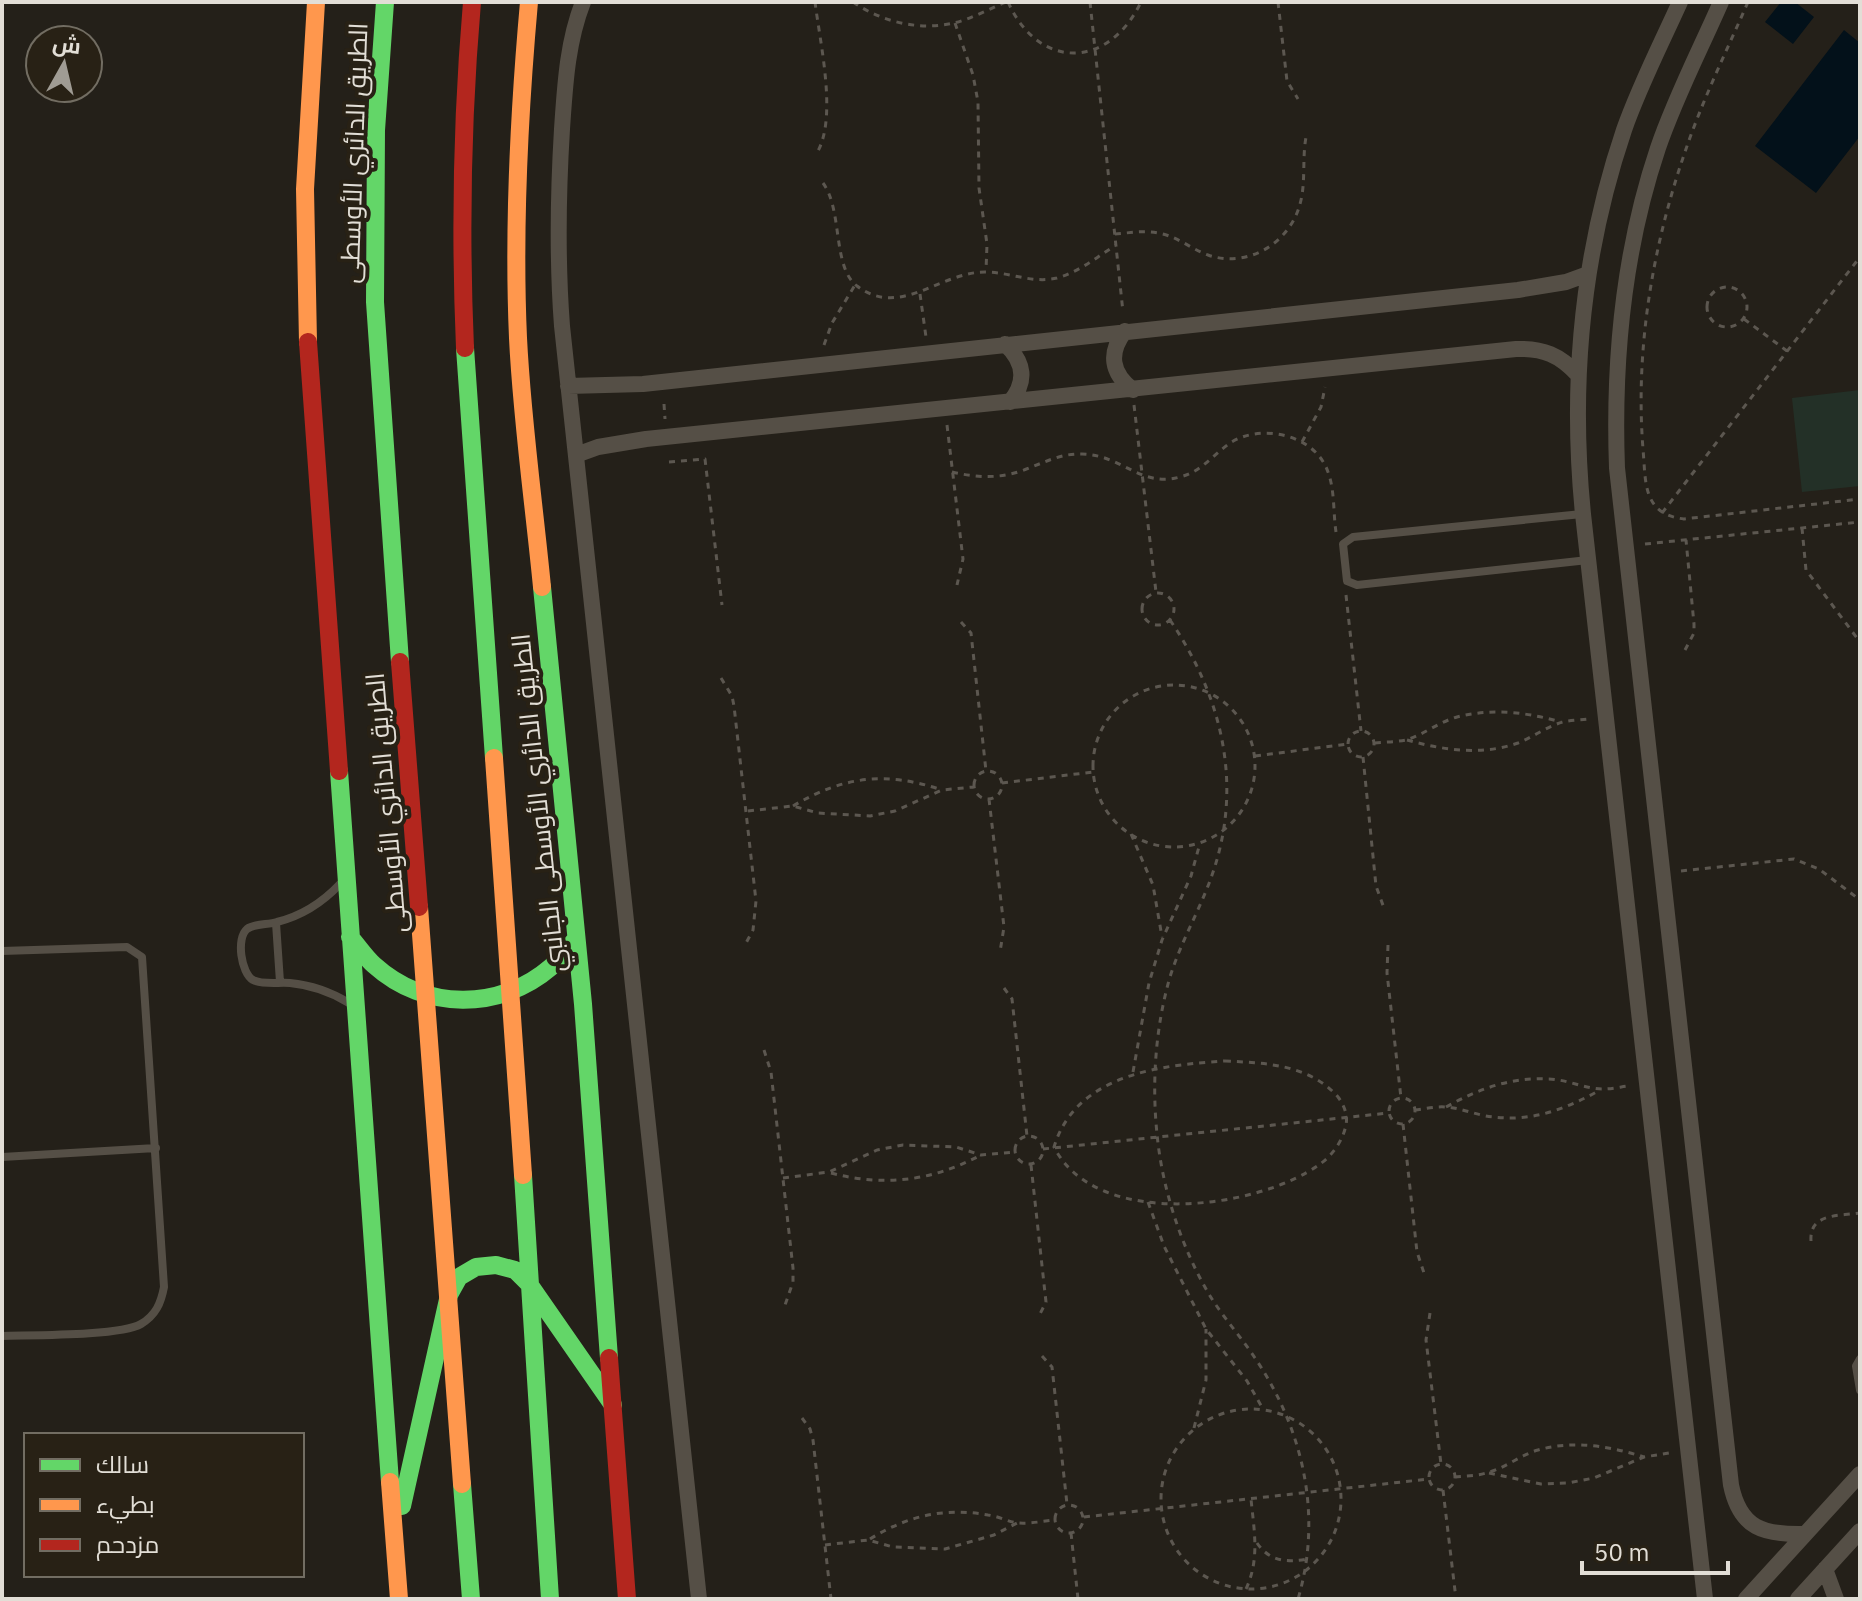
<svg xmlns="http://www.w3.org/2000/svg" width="1862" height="1601" font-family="'IBM Plex Sans',Cairo,sans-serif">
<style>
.green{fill:#233027}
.water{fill:#03111a}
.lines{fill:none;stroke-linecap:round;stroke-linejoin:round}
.path{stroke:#5c5750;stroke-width:3;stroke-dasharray:6 6;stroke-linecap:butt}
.lane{stroke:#554f46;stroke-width:8}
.street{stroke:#554f46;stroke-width:16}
.fast{stroke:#63d668;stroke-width:18}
.slow{stroke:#ff974d;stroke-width:18}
.jam{stroke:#b3261e;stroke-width:18}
.labels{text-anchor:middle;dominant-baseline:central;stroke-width:8;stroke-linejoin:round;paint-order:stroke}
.street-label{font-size:26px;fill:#e2ded6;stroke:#282115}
</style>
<rect width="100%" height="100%" fill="#242019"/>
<path class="green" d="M1860 390V486L1802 492 1792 398Z"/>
<path class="water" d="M1781 2H1795L1814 17 1793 44 1765 22Z
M1844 30 1860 43V136L1816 193 1755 146Z"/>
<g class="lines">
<path class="path" d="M815 2C820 43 837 115 818 151
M853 2C882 22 919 31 954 23 971 19 989 9 1006 2
M1008 2C1039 71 1109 69 1141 2
M1090 2 1123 312
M1278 2 1287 81 1298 99
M1748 2C1727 50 1703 99 1686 149 1653 244 1635 348 1643 449 1646 482 1642 514 1684 519L1860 499
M955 23 973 75 978 102 979 188 987 244 986 271
M823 183C843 210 832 267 857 286 900 319 940 272 985 272 1010 272 1032 284 1057 278 1079 272 1097 257 1116 245
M1115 234C1129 233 1144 230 1158 233 1177 236 1191 249 1208 255 1247 269 1290 243 1300 204 1306 183 1302 159 1306 137
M1707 307a20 20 0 1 1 40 0a20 20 0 1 1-40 0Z
M920 294 926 337
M1744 319 1787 351
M824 345 832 323 855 285
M664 404 665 419
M1134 405 1156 592
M947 425 963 559 957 585
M1302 442 1321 407 1325 387
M669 462 705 459 722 605
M952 472C974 477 996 479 1018 472 1040 465 1059 453 1082 454 1123 455 1140 488 1180 477 1201 472 1213 455 1230 443 1261 423 1315 434 1328 472 1335 491 1333 512 1336 532
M1662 513 1860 257
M1802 528 1806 570 1860 642
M1645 544 1860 522
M1142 609a16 16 0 1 1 32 0a16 16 0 1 1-32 0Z
M1346 595 1361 731
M1170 620C1223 698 1244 787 1211 878 1198 914 1178 947 1168 984 1155 1033 1152 1085 1157 1134 1162 1187 1180 1243 1206 1289 1220 1314 1239 1334 1255 1358 1303 1429 1323 1515 1298 1599
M961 622 971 633 986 771
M1685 650 1694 633V624L1686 540
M721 678 732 696 734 706 756 901 753 930 746 943
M1093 766a81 81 0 1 1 162 0a81 81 0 1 1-162 0Z
M1348 744a13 13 0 1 1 26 0a13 13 0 1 1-26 0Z
M1407 740C1443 750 1481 756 1518 743 1533 737 1548 726 1563 722 1571 720 1580 720 1588 719
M1375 743C1385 742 1396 742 1406 740 1423 735 1439 722 1457 717 1492 708 1526 712 1561 722
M1255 756 1348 744
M1363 757 1376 886 1384 908
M974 785a14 14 0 1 1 28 0a14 14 0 1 1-28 0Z
M1002 783 1093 772
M989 799 1004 927 1000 952
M793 806C844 776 886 771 942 790
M748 811 793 806 818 813 870 816 895 811 942 790 973 787
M1131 834 1153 885 1162 937
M1681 871 1794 859 1819 869 1860 900
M1388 945 1387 973 1401 1098
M1004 988 1012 999 1027 1136
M764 1050 771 1072 793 1268V1282L784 1308
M1225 1061C1265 1063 1309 1064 1338 1097 1344 1105 1348 1115 1346 1125 1343 1140 1333 1155 1320 1164 1257 1210 1096 1230 1054 1147 1076 1074 1161 1065 1225 1061Z
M1133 1072 1149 983 1162 940 1191 876 1200 843
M1389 1111a13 13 0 1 1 26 0a13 13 0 1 1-26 0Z
M1446 1107C1478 1089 1511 1077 1548 1079 1566 1079 1585 1089 1603 1089 1611 1089 1620 1087 1628 1086
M1415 1110C1425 1109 1436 1106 1446 1107 1462 1108 1478 1116 1494 1117 1533 1122 1568 1108 1600 1090
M1403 1124 1417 1252 1425 1276
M1015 1150a14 14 0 1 1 28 0a14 14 0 1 1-28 0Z
M1043 1149 1389 1113
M1031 1165 1045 1293 1046 1302 1038 1318
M831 1173C885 1187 932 1181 981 1155
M783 1178 829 1172 877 1150 903 1145 956 1147 981 1155 1015 1152
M1148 1202 1164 1246 1206 1329 1247 1381 1263 1409
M1811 1241C1809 1213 1839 1216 1860 1213
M1430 1313 1426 1340 1441 1464
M1042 1356 1052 1367 1067 1504
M1161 1499a90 90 0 1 1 180 0a90 90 0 1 1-180 0Z
M802 1418 810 1429 813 1440 831 1599
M1194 1428 1206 1380V1329
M1429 1477a13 13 0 1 1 26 0a13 13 0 1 1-26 0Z
M1489 1473 1541 1484 1568 1483 1594 1478 1644 1457 1669 1453
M1455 1477C1465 1476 1476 1476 1486 1473 1504 1469 1520 1455 1538 1450 1574 1440 1609 1446 1644 1457
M1443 1490 1456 1599
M1055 1519a14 14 0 1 1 28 0a14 14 0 1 1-28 0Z
M1084 1517 1429 1479
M1071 1533 1078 1599
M870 1539C907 1516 945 1507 988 1515 998 1516 1008 1522 1018 1523 1030 1524 1043 1521 1055 1520
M1257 1543C1269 1561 1287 1563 1307 1559
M825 1545 868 1540 893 1547 945 1549 994 1535 1017 1523
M1246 1589C1260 1559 1254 1530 1251 1499"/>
<path class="lane" d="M1582 514 1353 537 1343 544 1347 581 1357 585 1588 560
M340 884C323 902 301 916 277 922 268 925 255 923 247 929 236 938 241 973 253 980 263 985 279 982 290 983 311 985 331 992 349 1003
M276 923 280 982
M2 951 127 947 142 957 164 1287C161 1303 156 1315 141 1324 120 1336 31 1335 2 1336
M2 1157 156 1148
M1860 1359 1856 1366 1860 1390"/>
<path class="street" d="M583 2C567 43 565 86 562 129 558 195 557 260 562 326L699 1599
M1680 2C1661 44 1639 87 1624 130 1582 254 1570 384 1583 514L1705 1599
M1721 2C1700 50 1675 98 1658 148 1623 252 1613 359 1617 468L1731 1485C1740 1529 1764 1535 1805 1534
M1125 331C1108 353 1111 373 1133 390
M1005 344C1025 362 1027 382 1010 402
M568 386 643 384 1518 290 1566 282 1588 274
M576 455 598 447 646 439 1516 349C1543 348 1560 355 1578 375
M1825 1569 1836 1599
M1746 1599 1860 1474
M1798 1599 1860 1531"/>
<path class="fast" d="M385 2 376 130 375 302 400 662
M465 348 494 758
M542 587 583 1004 609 1358
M339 771 390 1482
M350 937C358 946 365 957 374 965 425 1011 500 1011 551 967 560 959 568 948 576 939
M523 1175 550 1599
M462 1484 471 1599
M402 1506 449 1295 459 1277 476 1267 496 1265 515 1270 529 1284 613 1405"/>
<path class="slow" d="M529 2C519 114 513 225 518 338 522 421 534 504 542 587
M308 342 305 189 316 2
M494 758 523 1175
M419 907 462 1484
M390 1482 399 1599"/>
<path class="jam" d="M308 342 339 771
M465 348C460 232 462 118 472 2
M400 662 419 907
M609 1358 627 1599"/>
</g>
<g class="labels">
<g class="street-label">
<text transform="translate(353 153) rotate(-88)">الطريق الدائري الأوسطى</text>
<text transform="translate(385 803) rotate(-95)">الطريق الدائري الأوسطى</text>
<text transform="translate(537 803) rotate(-96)">الطريق الدائري الأوسطى الجانبي</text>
</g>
</g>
<rect width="1862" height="1601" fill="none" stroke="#e2ded6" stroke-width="8"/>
<rect x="24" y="1433" width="280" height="144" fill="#282115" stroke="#726d62" stroke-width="2"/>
<rect x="40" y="1459" width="40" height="12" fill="#63d668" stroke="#726d62" stroke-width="2"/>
<text x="96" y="1473" font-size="24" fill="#e2ded6">سالك</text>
<rect x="40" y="1499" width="40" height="12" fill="#ff974d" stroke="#726d62" stroke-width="2"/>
<text x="96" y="1513" font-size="24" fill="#e2ded6">بطيء</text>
<rect x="40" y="1539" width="40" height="12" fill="#b3261e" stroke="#726d62" stroke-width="2"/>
<text x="96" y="1553" font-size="24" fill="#e2ded6">مزدحم</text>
<g transform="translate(64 64) rotate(8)"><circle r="38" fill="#282115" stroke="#726d62" stroke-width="2"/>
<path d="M0-6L14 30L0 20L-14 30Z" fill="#a09c94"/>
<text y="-12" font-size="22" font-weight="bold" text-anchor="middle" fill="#e2ded6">ش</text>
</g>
<path d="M1582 1561v12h146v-12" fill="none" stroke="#e2ded6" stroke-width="4"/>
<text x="1594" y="1561" font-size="24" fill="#e2ded6" stroke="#282115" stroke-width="6" paint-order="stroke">50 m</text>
</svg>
